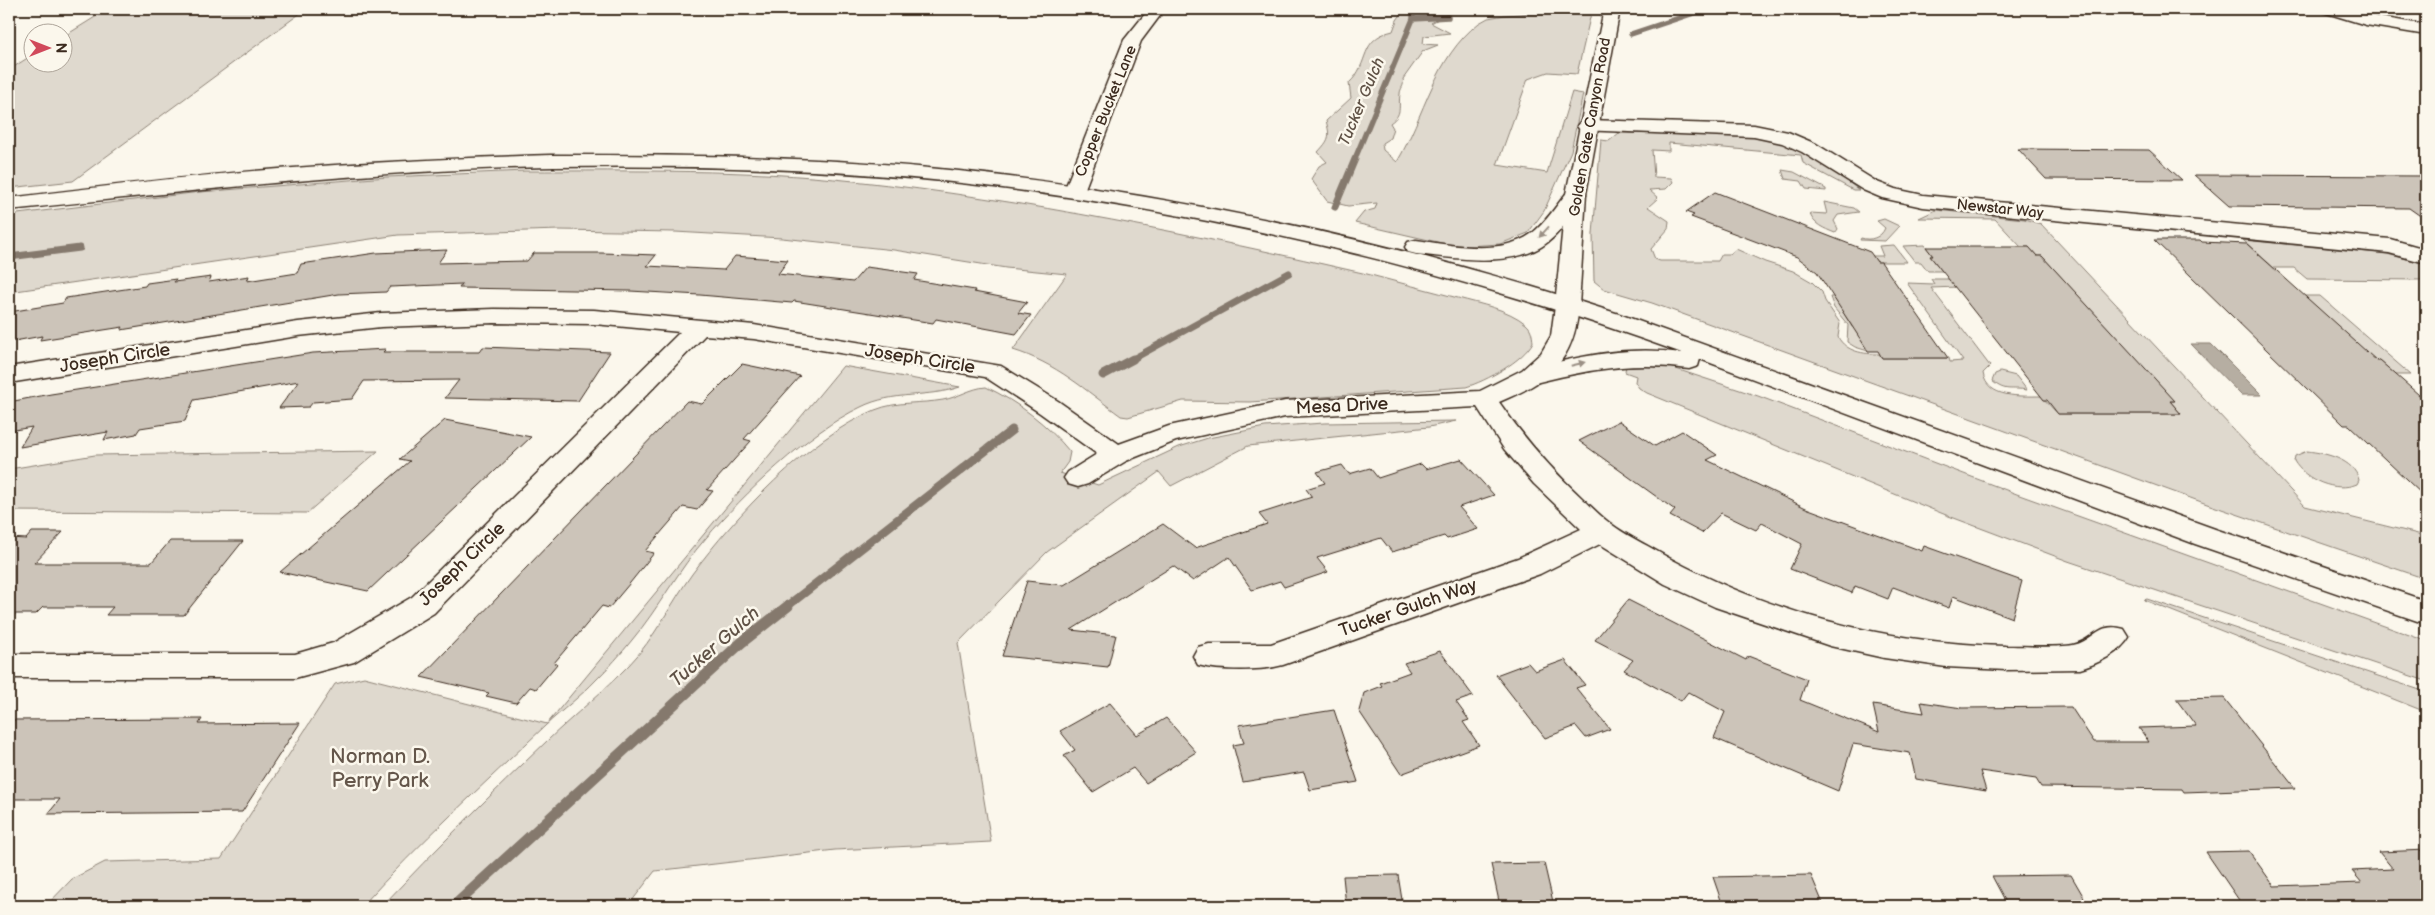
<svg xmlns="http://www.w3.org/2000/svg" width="2435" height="915" font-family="'Balsamiq Sans',sans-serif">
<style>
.green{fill:#dfd9ce;stroke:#8d8276}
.water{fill:#b6aea2;stroke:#85796d}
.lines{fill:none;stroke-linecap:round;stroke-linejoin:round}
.stream-far3{stroke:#85796d;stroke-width:5.5}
.stream-far2{stroke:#85796d;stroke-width:7}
.stream-far1{stroke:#85796d;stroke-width:9}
.stream{stroke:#85796d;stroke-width:11}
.building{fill:#ccc4b9;stroke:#3b2a1e}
.street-casing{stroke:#3b2a1e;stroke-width:3}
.primary-casing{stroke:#3b2a1e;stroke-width:3}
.highway-casing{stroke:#3b2a1e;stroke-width:3}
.street{fill:#fbf7ec;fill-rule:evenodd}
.primary{fill:#fbf7ec;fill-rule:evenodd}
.highway{fill:#fbf7ec;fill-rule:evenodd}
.oneway{fill:#9b9085}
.labels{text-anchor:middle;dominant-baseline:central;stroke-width:5;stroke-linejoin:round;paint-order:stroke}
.far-street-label{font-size:15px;fill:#3b2a1e;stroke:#fbf7ec}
.far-water-label{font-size:16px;font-style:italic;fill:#605246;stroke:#fbf7ec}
.street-label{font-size:18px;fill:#3b2a1e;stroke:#fbf7ec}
.water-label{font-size:19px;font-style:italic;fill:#605246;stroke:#fbf7ec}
.near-park-label{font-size:21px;fill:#64564a;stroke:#fbf7ec}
</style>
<rect width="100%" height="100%" fill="#fbf7ec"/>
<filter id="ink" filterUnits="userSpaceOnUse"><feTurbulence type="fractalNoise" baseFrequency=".02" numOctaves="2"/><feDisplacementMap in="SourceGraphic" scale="10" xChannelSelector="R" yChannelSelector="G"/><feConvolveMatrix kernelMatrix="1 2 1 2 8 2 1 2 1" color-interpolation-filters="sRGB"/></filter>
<g filter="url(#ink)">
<path class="green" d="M108 9H306L73 181 9 188V70L32 55V62H62L63 37Z
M1405 9H1421L1422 12 1448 14 1431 23 1450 33 1424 36 1423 44 1438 45 1423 51 1403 79C1405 86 1400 88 1400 94 1398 108 1403 114 1390 123L1393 128 1390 138 1382 143 1383 150 1397 162C1425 115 1434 58 1479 23L1488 18 1505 15 1592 9 1577 74 1548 72 1528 79 1497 165 1547 173 1572 92 1583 94 1571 151 1544 211 1528 233 1500 244 1467 246 1446 244 1355 223 1364 212 1375 209 1377 203 1348 206 1327 201 1311 179 1319 166 1327 162 1318 152C1329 140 1331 137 1326 121L1351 98 1349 83C1371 63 1358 39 1393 31L1397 20Z
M1619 133 1754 135 1804 149 1859 190H1853L1803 163 1801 155 1669 143V151L1652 150 1654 177 1671 178 1673 182 1666 189 1649 190 1658 198 1648 207 1669 221 1668 229 1651 249 1655 259 1660 261H1718L1722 254H1730L1736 249 1765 262 1793 271 1812 282 1822 292 1825 301 1840 323 1838 337C1846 352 1864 354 1879 354L1882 358H1949L1950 362 1963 361 1907 283 1934 284 1931 279H1948L1958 287 1931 288 1990 366 1983 373C1987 399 2021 396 2041 396L2058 414H2181L2170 401H2174L2042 256H2037L2029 247H2021L1995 219 1919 218 1936 210 2024 219 2041 224 2305 506 2426 536V579L2207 504 1652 303 1604 289 1594 281 1593 234 1601 140 1609 141Z
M1782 170 1794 172 1826 189V191L1806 189 1801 181 1785 179Z
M525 171C635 171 745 169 854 181 1027 200 1197 235 1367 274 1397 282 1428 290 1458 298 1480 304 1508 309 1526 324 1532 329 1532 335 1533 342 1523 361 1486 381 1466 387L1250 402 1183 401 1128 417 1121 416C1085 390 1056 363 1013 350L1067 274 1006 268 894 250 782 238 675 232 560 230 398 235 9 292V215L200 192 387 177Z
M1824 202 1854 208 1859 212 1838 215 1834 221 1838 229 1835 233C1825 229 1812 224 1810 213L1827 214Z
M1884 219 1899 226 1885 241 1860 240 1861 238C1870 241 1881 238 1885 228L1877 221Z
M2243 240 2387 254 2426 264V280L2307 279 2294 268H2274Z
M1894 245 1907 262H1877L1872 256H1883L1879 246Z
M1925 245 1933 256H1930L1942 271H1928L1921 262H1915L1903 246Z
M2304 296H2320L2411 375H2396L2380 361 2374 360Z
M1830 297H1834L1852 327H1856L1868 351 1855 347 1847 342 1848 325 1834 308Z
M1644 362 1670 367 1758 396 2022 496 2426 641V681L2068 561 1946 515 1647 393 1639 388 1635 382 1636 376 1625 372 1626 363Z
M843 366 960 387C928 398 893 391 861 407 808 432 744 494 706 538 678 570 659 608 632 640 621 654 609 667 596 680 581 696 562 710 545 726 483 785 419 843 362 906H46L72 879 105 862 221 859 335 684 364 677 547 724Z
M2000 372 2016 376 2027 390C2011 387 2006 393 1992 381L1995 374Z
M986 387C1018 402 1048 425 1070 452L1068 462 1060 473 1098 485 1179 447 1208 438 1265 427 1324 423 1456 421 1429 427 1248 446 1171 486 1159 472 1047 552 958 643 991 842 835 850 655 871 628 906H382C436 849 491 794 548 740 574 715 604 691 629 665 655 638 671 603 692 574 735 516 808 438 875 410 897 401 920 404 943 400 959 397 971 388 986 387Z
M378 451 307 513 9 511V469L95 455Z
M2307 451C2325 453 2354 459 2359 480L2357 484C2336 493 2305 480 2294 461L2295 456Z
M2147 599 2426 692V712L2144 600Z"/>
<path class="water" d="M2191 344H2211L2262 395H2241Z"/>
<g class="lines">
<path class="stream-far3" d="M1413 19 1448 17
M1631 34 1706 9
M1354 161 1413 19V9"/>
<path class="stream-far2" d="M1335 207 1355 159
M9 257 80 248
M1131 360 1289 273"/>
<path class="stream-far1" d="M1103 375 1133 359
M786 607 1012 430"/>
<path class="stream" d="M454 906 741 643 788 606"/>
</g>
<path class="building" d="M2018 149 2149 150 2182 180 2046 179Z
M2194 175 2426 176V220L2409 208 2229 206Z
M1715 192 1870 252 1877 262H1881L1948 358H1882L1878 351H1868L1817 272 1797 257 1691 217 1694 215 1686 212Z
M2154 240H2200L2202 242 2247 244 2377 361H2380L2426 401V498L2349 425H2344Z
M1926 247H2029L2037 256H2042L2145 368 2175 401H2170L2181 414H2058L2047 400H2044L1950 281 1930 256H1933Z
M447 250 438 263 527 261 534 253H602L656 255 647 266 724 270 735 256 788 260 778 274 853 282 866 267 918 274 914 280 975 290 974 292 1027 302 1018 313 1031 315 1016 334 936 319 933 323 794 301 792 303 700 295 630 291 459 288 462 284 390 287 386 292 339 294 121 330 123 327 40 340 42 336 9 342V312L63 303 66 298 145 286 147 283 176 279 174 282 211 277 209 282 249 276 247 281 297 273 301 264 376 253Z
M483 347 610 352 578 401 445 398 459 380 364 381 352 399 313 402 309 407 279 408 299 381 194 400 185 421 140 428 136 434 104 440 108 432 20 447 32 427 9 431V402L51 394 313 353 386 349 383 352H479Z
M742 364 800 376 744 439 751 441 707 490 713 491 697 510 683 507 645 551 654 553 630 583 609 608 602 606 554 663 557 664 536 689 530 687 516 703 486 696 489 693 421 677 687 401 702 404Z
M445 420 531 437 368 591 280 572 410 461 400 459Z
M1619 421 1655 446 1682 431 1717 455 1707 460 1806 508 1922 551 1924 546 2022 581 2012 618 1953 596 1949 608 1893 587 1888 599 1855 586 1852 593 1790 569 1802 544 1762 523 1756 530 1721 513 1702 533 1670 516 1675 510 1579 441Z
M1461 459 1494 495 1459 507 1478 529 1447 539 1444 536 1392 552 1381 538 1317 558 1328 572 1284 587 1280 581 1252 590 1229 557 1193 581 1173 566 1071 630 1116 635 1108 667 1002 656 1027 581 1064 585 1163 524 1195 548 1267 524 1259 514 1312 497 1306 489 1325 483 1317 472 1342 465 1349 474 1370 468 1378 478 1421 464 1426 469Z
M32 532H63L34 563H151L170 541H243L184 615H106L113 607H43L36 614H9V538L26 539Z
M1628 600 1746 660 1748 656 1807 679 1800 700 1879 732 1873 705 1924 713 1921 702 1962 708 2071 707 2094 742H2149L2139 728 2196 726 2176 699 2224 698 2295 788 2184 792 2182 789 2041 787 2036 779 1980 771 1986 791 1916 779 1910 753 1853 744 1838 791 1714 738 1725 712 1688 692 1681 701 1624 670 1633 660 1595 640Z
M1440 651 1473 696 1456 702 1469 720 1463 722 1479 745 1401 774 1359 711 1364 693 1382 686 1380 683 1410 672 1404 663Z
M1565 660 1585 685 1576 688 1610 729 1586 738 1576 726 1545 738 1496 675 1528 663 1535 671Z
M1110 703 1137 735 1166 718 1196 752 1146 783 1133 768 1093 792 1064 756 1075 750 1060 731Z
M1334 710 1358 782 1310 790 1304 772 1243 782 1233 745 1244 743 1239 725Z
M202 719 199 724 300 723 242 812 48 814 60 799H9V720Z
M2426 850V906H2243L2206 852 2249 851 2274 886 2362 883 2352 871 2393 869 2379 852Z
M1544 863 1554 906H1500L1491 864Z
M1398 875 1403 906H1346L1343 876Z
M1811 875 1824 906H1723L1713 877Z
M2071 875 2089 906H2008L1992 876Z"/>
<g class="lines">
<defs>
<path id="street" d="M1149 9H1165L1141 41 1084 191 1081 195 1074 197 1067 195 1064 191 1124 40Z
M2321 9H2346L2368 15 2426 25V35L2366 25 2323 12Z
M1587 120 1754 125 1788 132 1816 144 1877 182 1895 189 1923 195 2390 239 2426 249V263L2389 253 1923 207 1882 198 1863 190 1802 152 1782 143 1754 137 1580 130 1577 126 1580 122Z
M1567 299 1575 301 1579 306C1574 362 1549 381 1499 402 1524 438 1551 469 1583 499 1592 507 1601 517 1611 524 1624 534 1639 541 1653 549 1760 611 1882 643 2005 646 2024 646 2056 648 2073 645 2094 641 2098 621 2124 629L2129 637C2120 653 2097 664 2080 669L2006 670 1946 667 1884 658 1830 646 1715 607 1665 584 1600 544 1540 574 1283 665C1262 671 1219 671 1198 665L1193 656 1198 647 1209 644H1271L1518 558 1581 529 1534 484 1504 449 1477 407 1285 417 1176 441 1126 461 1088 484 1078 487 1068 484 1064 478 1068 472 1097 454 1040 413 985 377 754 339 705 335 434 613 354 662 295 678H9V654H295L333 643 412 597 680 332 594 324 494 323 381 327 298 336 9 383V367L298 322 381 313 494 309 594 310 754 325 1001 366 1058 401 1119 444 1169 426 1285 401 1480 391 1522 370 1541 353 1551 336 1555 306 1559 301Z"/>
<path id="primary" d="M1604 9H1620L1586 194 1579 306 1575 311 1567 313 1559 311 1555 306 1566 194Z"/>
<path id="highway" d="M551 155C687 155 824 156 959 171 1183 195 1405 244 1619 314L2215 529 2426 601V624L2195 544 1700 359 1698 366 1689 369C1632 361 1586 370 1531 384L1522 381 1518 376 1522 371C1575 357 1626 345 1682 353 1448 268 1208 211 961 183 826 168 689 165 553 167 370 170 190 191 9 210V198C99 187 189 176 279 169 370 162 460 158 551 155Z
M1576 188 1583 190 1586 194C1575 210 1563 230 1548 242 1515 269 1455 258 1416 254L1408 252 1405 247 1408 242 1416 240C1451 245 1500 256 1531 234 1546 223 1557 204 1569 190Z"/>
</defs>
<use href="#street" class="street-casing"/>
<use href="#primary" class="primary-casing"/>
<use href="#highway" class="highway-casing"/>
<use href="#street" class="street"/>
<use href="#primary" class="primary"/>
<use href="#highway" class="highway"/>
</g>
<defs><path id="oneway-solid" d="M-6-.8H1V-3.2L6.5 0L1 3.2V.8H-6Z" transform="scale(1.25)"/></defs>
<g class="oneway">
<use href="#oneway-solid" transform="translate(1544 232) rotate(132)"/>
<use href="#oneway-solid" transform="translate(1578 364) rotate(-14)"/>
</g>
</g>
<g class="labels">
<g class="far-street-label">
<text transform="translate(1106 111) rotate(-68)">Copper Bucket Lane</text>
<text transform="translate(1590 127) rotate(-80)">Golden Gate Canyon Road</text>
<text transform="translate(2000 209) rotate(6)">Newstar Way</text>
</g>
<g class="far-water-label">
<text transform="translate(1362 102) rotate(-67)">Tucker Gulch</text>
</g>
<g class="street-label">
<text transform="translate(115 358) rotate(-9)">Joseph Circle</text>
<text transform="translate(920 359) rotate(9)">Joseph Circle</text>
<text transform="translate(1342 406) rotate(-3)">Mesa Drive</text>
<text transform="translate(462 564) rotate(-44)">Joseph Circle</text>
<text transform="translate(1408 608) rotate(-19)">Tucker Gulch Way</text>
</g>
<g class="water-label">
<text transform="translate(715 647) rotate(-41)">Tucker Gulch</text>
</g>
<g class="near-park-label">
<text x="380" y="756">Norman D.<tspan x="380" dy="24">Perry Park</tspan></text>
</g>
</g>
<rect width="2435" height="915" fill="none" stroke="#fbf7ec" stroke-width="30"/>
<rect x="15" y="15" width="2405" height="885" fill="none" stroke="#3b2a1e" stroke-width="2" filter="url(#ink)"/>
<g transform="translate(48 48) rotate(90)"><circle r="24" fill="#fbf7ec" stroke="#aea59a"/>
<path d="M0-4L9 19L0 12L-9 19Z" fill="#d1495b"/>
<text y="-8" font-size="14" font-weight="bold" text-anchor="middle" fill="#3b2a1e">N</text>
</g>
</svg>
